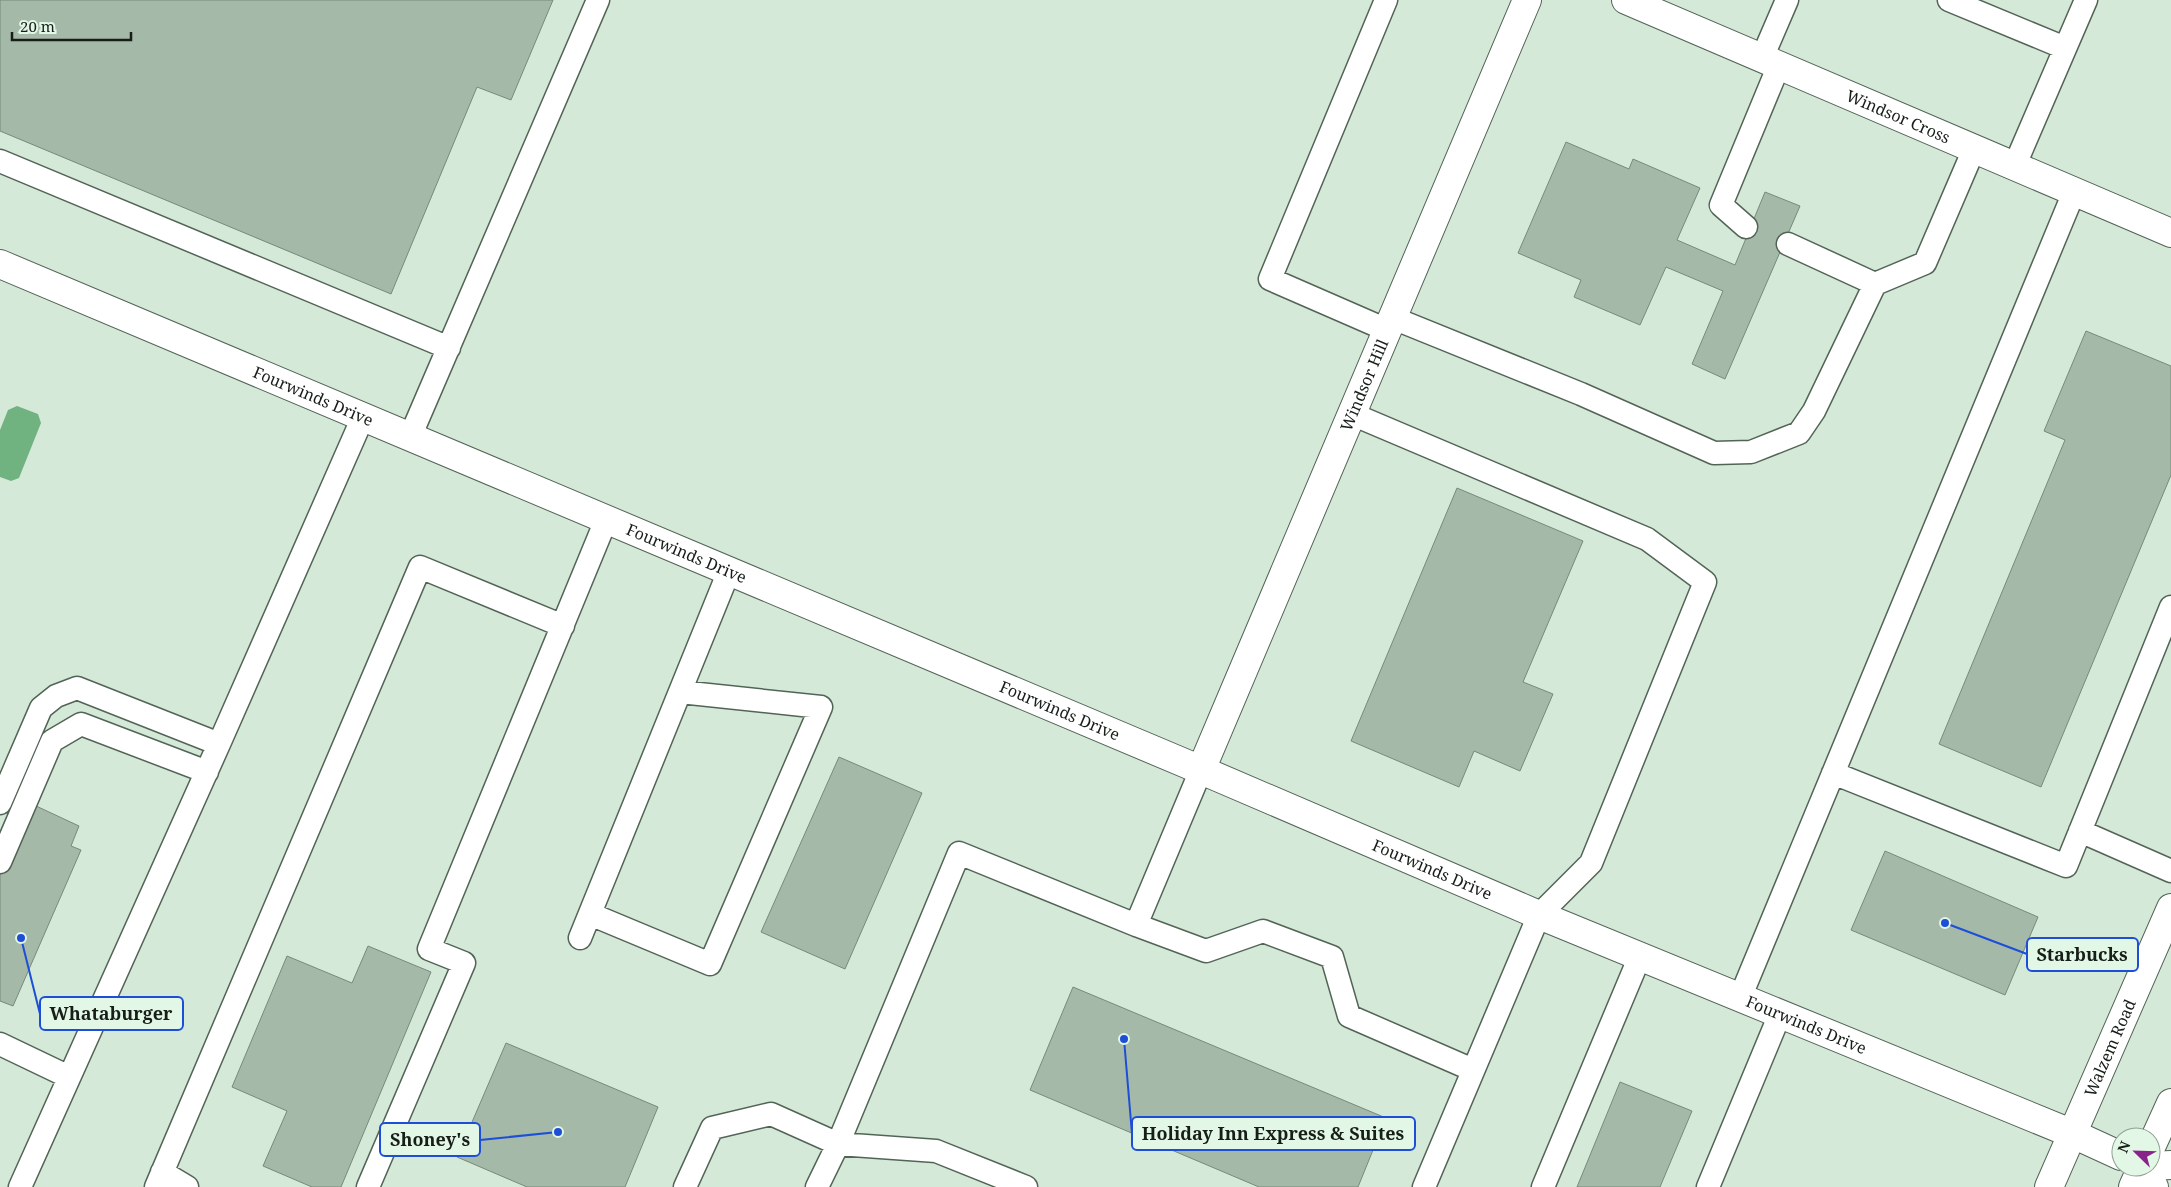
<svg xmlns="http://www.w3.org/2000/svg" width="2171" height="1187" font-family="'Noto Serif',serif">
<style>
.water{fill:#70b381}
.building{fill:#a5b9a9;stroke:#778a7b}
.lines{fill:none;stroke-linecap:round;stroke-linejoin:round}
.service-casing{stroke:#526456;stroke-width:25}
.minor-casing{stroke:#526456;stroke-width:30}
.secondary-casing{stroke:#526456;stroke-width:30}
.service{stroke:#fff;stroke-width:22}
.minor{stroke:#fff;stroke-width:28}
.secondary{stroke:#fff;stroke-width:28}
.labels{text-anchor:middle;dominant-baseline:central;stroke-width:4;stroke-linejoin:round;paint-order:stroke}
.street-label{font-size:16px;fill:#171e18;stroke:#e2f7e6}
.leader{fill:none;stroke:#1d4ed8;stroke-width:2}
.callout-dot{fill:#1d4ed8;stroke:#e2f7e6;stroke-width:2}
.callout{fill:#e2f7e6;stroke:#1d4ed8;stroke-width:2}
.callout-label{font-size:18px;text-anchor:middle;font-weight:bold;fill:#171e18}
</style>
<rect width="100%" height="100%" fill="#d5e9d9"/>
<path class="water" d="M17 406 38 414 41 423 19 478 11 481 0 477V430L8 410Z"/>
<path class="building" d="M0 0H553L511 100 477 87 391 294 0 131Z
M1566 142 1629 169 1633 159 1700 188 1677 240 1735 265 1765 192 1800 206 1725 379 1692 364 1723 291 1666 267 1640 325 1574 297 1581 280 1518 253Z
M2086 331 2171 366V475L2041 787 1939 744 2065 440 2044 431Z
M1457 488 1583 541 1523 682 1553 694 1520 771 1474 751 1459 787 1351 741Z
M839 757 922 793 845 969 761 932Z
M34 805 79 826 71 846 81 850 13 1006 0 1001V875L21 826Z
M1885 851 2038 917 2005 995 1851 930Z
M368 946 431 972 341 1187H312L263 1166 287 1111 232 1087 287 956 352 983Z
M1073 987 1386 1118 1358 1187H1259L1030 1090Z
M506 1043 658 1107 625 1187H527L457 1157Z
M1620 1082 1692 1111 1660 1187H1577Z"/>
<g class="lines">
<defs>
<path id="service" d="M1386 0 1270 279 1387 330
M1949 0 2065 48
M1762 58 1787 0
M0 161 449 348
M2014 167 2086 0
M1746 227 1721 205 1779 65
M1788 244 1875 284
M1393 318 1581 394 1714 453 1751 452 1799 433 1814 411 1875 284 1925 263 1974 149
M1352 414 1647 539 1705 582 1591 863 1539 915 1424 1187
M410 437 598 0
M1201 770 1136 925 1206 951 1263 931 1332 957 1349 1016 1473 1070
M1833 773 2066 866 2171 607
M0 803 41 708 56 696 77 688 219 744
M2080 831 2171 871
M0 862 52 741 81 724 207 772
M590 914 710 964 821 707 680 692
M580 938 729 571
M1740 998 2074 192
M0 1044 69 1077
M162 1172 187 1187
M20 1187 219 744 363 417
M156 1187 420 567 563 626
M368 1187 464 963 429 949 606 520
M685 1187 712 1128 771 1114 838 1144 959 853 1136 925
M817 1187 838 1144 936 1151 1026 1187
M1543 1187 1640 956
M1708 1187 1780 1014"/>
<g id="minor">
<path id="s1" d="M1626 0 2171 233"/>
<path id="s2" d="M0 264 1201 770 1539 915 2073 1134 2121 1156"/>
<path id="s3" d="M1201 770 1527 0"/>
<path d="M2151 1166 2171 1165"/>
<path d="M2143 1167 2154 1187"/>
</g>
<g id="secondary">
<path d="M2151 1147 2171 1103"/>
<path id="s4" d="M2049 1187 2171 908"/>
<path d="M2133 1187 2142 1167"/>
</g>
</defs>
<use href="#service" class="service-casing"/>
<use href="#minor" class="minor-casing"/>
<use href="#secondary" class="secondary-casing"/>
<use href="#service" class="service"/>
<use href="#minor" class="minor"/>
<use href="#secondary" class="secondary"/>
</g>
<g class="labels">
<g class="street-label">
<text stroke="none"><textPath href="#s1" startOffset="296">Windsor Cross</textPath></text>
<text stroke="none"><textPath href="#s3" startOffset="418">Windsor Hill</textPath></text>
<text stroke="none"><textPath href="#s2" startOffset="340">Fourwinds Drive</textPath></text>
<text stroke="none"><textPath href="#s2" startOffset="745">Fourwinds Drive</textPath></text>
<text stroke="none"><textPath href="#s2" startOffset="1150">Fourwinds Drive</textPath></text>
<text stroke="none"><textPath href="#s2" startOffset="1555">Fourwinds Drive</textPath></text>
<text stroke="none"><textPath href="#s2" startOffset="1960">Fourwinds Drive</textPath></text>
<text stroke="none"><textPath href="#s4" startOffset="152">Walzem Road</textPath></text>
</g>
</g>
<path class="leader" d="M1945 923L2027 954M21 938L40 1014M1124 1039L1132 1134M558 1132L480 1140"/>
<g class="callout-dot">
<circle cx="1945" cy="923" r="5"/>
<circle cx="21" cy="938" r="5"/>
<circle cx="1124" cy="1039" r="5"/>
<circle cx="558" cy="1132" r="5"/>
</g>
<g class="callout">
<rect x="2027" y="938" width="111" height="33" rx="5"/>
<rect x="40" y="997" width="143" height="33" rx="5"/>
<rect x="1132" y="1117" width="283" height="33" rx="5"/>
<rect x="380" y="1123" width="100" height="33" rx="5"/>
</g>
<g class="callout-label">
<text x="2082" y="961">Starbucks</text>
<text x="111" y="1020">Whataburger</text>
<text x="1273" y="1140">Holiday Inn Express &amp; Suites</text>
<text x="430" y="1146">Shoney's</text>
</g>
<g transform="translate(2136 1152) rotate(293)"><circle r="24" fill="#e2f7e6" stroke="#91a094"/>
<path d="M0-4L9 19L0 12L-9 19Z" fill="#89238a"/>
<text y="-8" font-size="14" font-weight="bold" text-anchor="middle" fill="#171e18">N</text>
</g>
<path d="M12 32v8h119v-8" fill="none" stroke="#171e18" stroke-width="2.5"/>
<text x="20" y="32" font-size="15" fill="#171e18" stroke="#e2f7e6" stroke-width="4" paint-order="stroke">20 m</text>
</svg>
